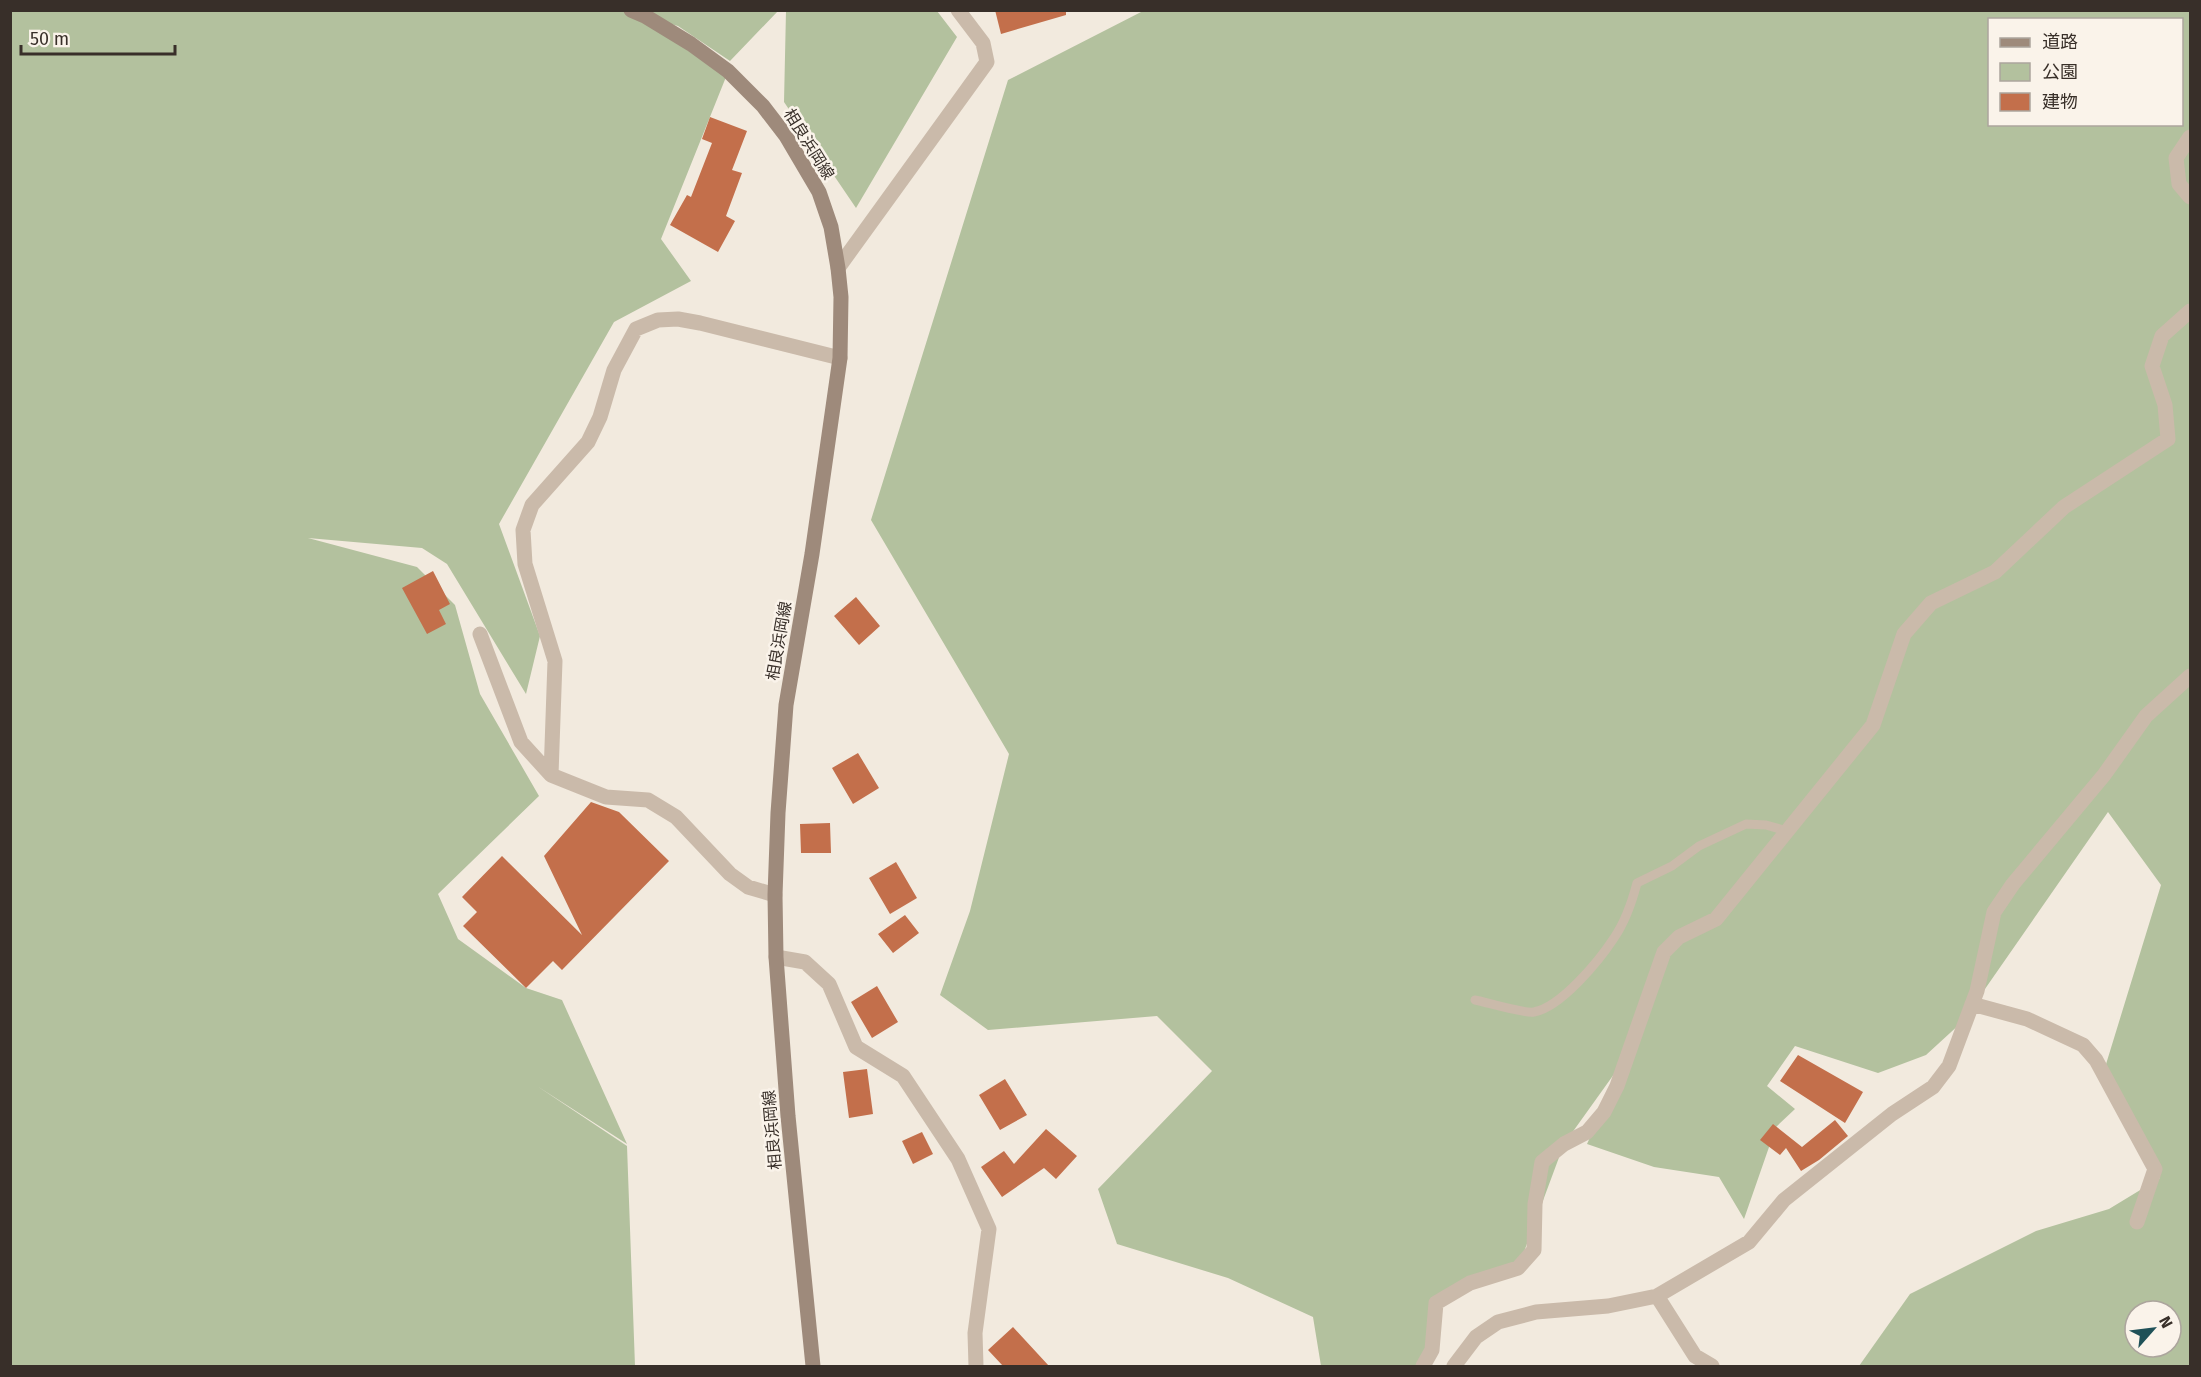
<svg xmlns="http://www.w3.org/2000/svg" width="2201" height="1377" font-family="'Fira Sans','Noto Sans JP',sans-serif">
<style>
.green{fill:#b3c19e;fill-rule:evenodd}
.building{fill:#c36f4b}
.lines{fill:none;stroke-linecap:round;stroke-linejoin:round}
.service{stroke:#cabaaa;stroke-width:9}
.minor{stroke:#cabaaa;stroke-width:15}
.secondary{stroke:#9e8a7b;stroke-width:15}
.labels{text-anchor:middle;dominant-baseline:central;stroke-width:5;stroke-linejoin:round;paint-order:stroke}
.street-label{font-size:16px;fill:#382f29;stroke:#faf3ea}
</style>
<rect width="100%" height="100%" fill="#f2eade"/>
<path class="green" d="M10 11H622L656 23 730 67 661 239 691 281 614 322 499 524 540 636 526 694 447 564 422 548 308 538 417 567 455 605 480 694 539 796 438 894 458 939 526 988 562 1000 627 1144 537 1086 627 1146 635 1366H11Z
M626 11H778L730 61 678 26Z
M786 11H937L957 37 856 208 784 102Z
M1143 11H2190V1366H1859L1910 1294 2036 1231 2109 1209 2160 1178 2103 1074 2161 885 2108 812 1962 1022 1926 1055 1878 1073 1795 1046 1767 1086 1795 1109 1776 1127 1744 1219 1719 1177 1654 1167 1587 1144 1627 1056 1564 1144 1518 1268 1436 1303 1421 1366H1321L1313 1317 1228 1278 1117 1244 1098 1189 1212 1071 1157 1016 988 1030 940 995 970 911 1009 754 871 520 1008 80ZM1990 20H2182V124H1990ZM2135 1311H2171V1347H2135Z"/>
<path class="building" d="M995 10H1066V15L1001 34Z
M710 117 747 131 732 170 742 173 726 216 735 221 718 252 670 225 687 195 691 197 712 143 702 139Z
M433 571 450 604 439 610 446 624 427 634 402 588Z
M856 597 880 626 859 645 834 616Z
M858 753 879 788 853 804 832 768Z
M591 802 619 812 669 861 562 970 553 961 526 988 463 926 477 912 462 897 502 856 582 935 544 856Z
M830 823 831 853H801L800 824Z
M896 862 917 898 890 914 869 878Z
M905 915 919 933 893 953 878 934Z
M877 986 898 1022 872 1038 851 1002Z
M1798 1055 1863 1092 1845 1123 1780 1081Z
M867 1069 873 1114 849 1118 843 1072Z
M1005 1079 1027 1115 1000 1130 979 1095Z
M1835 1120 1848 1136 1819 1160 1801 1171 1786 1148 1780 1155 1760 1140 1773 1124 1802 1147Z
M1046 1129 1077 1156 1056 1179 1044 1168 1002 1197 981 1167 1004 1151 1014 1164Z
M922 1132 933 1154 913 1164 902 1141Z
M1013 1327 1049 1366H1003L988 1350Z"/>
<g class="lines">
<path class="service" d="M1475 1000C1486 1002 1524 1014 1534 1012 1561 1007 1599 961 1614 938 1625 922 1632 902 1637 883L1672 866 1699 846 1746 824 1766 825 1787 831"/>
<path class="minor" d="M2190 137 2176 158 2179 184 2190 197
M838 268 987 62 983 43 958 10
M480 634 521 742 551 775 606 797 648 800 676 817 730 874 748 887 775 895
M551 775 555 661 525 564 523 530 532 505 588 442 600 417 614 370 636 329 658 320 678 319 700 323 840 358
M776 957 805 962 829 984 856 1047 903 1076 958 1159 989 1229 975 1333 976 1366
M1972 1004 2027 1019 2083 1045 2096 1060 2155 1169 2137 1222
M1657 1296 1695 1356 1712 1366
M1423 1366 1432 1350 1436 1303 1470 1283 1518 1268 1534 1250 1535 1204 1542 1162 1564 1144 1587 1132 1604 1112 1617 1086 1664 952 1679 937 1716 919 1873 725 1904 634 1931 603 1995 572 2064 507 2168 439 2165 405 2152 366 2162 336 2190 311
M1454 1366 1476 1337 1498 1322 1536 1312 1608 1306 1657 1296 1749 1242 1784 1200 1892 1114 1933 1087 1949 1066 1977 991 1994 912 2013 884 2104 775 2146 716 2190 676"/>
<path class="secondary" d="M631 10 645 16 691 44 728 71 763 106 786 136 819 192 831 227 838 268 841 297 840 358 812 554 786 705 778 813 775 895 776 957 788 1116 813 1366"/>
</g>
<g class="labels">
<g class="street-label">
<text transform="translate(809 144) rotate(58)">相良浜岡線</text>
<text transform="translate(779 641) rotate(-80)">相良浜岡線</text>
<text transform="translate(772 1130) rotate(-95)">相良浜岡線</text>
</g>
</g>
<rect width="2201" height="1377" fill="none" stroke="#382f29" stroke-width="24"/>
<rect x="1988" y="18" width="195" height="108" fill="#faf3ea" stroke="#aca59d" stroke-width="1.5"/>
<rect x="2000" y="38" width="30" height="9" fill="#9e8a7b" stroke="#aca59d" stroke-width="1.5"/>
<text x="2042" y="48" font-size="18" fill="#382f29">道路</text>
<rect x="2000" y="63" width="30" height="18" fill="#b3c19e" stroke="#aca59d" stroke-width="1.5"/>
<text x="2042" y="78" font-size="18" fill="#382f29">公園</text>
<rect x="2000" y="93" width="30" height="18" fill="#c36f4b" stroke="#aca59d" stroke-width="1.5"/>
<text x="2042" y="108" font-size="18" fill="#382f29">建物</text>
<g transform="translate(2153 1329) rotate(62)"><circle r="28" fill="#faf3ea" stroke="#aca59d" stroke-width="1.5"/>
<path d="M0-4.5L10 22L0 15L-10 22Z" fill="#1f5158"/>
<text y="-9" font-size="16" font-weight="bold" text-anchor="middle" fill="#382f29">N</text>
</g>
<path d="M21 45v9h154v-9" fill="none" stroke="#382f29" stroke-width="3"/>
<text x="30" y="45" font-size="18" fill="#382f29" stroke="#faf3ea" stroke-width="4.5" paint-order="stroke">50 m</text>
</svg>
